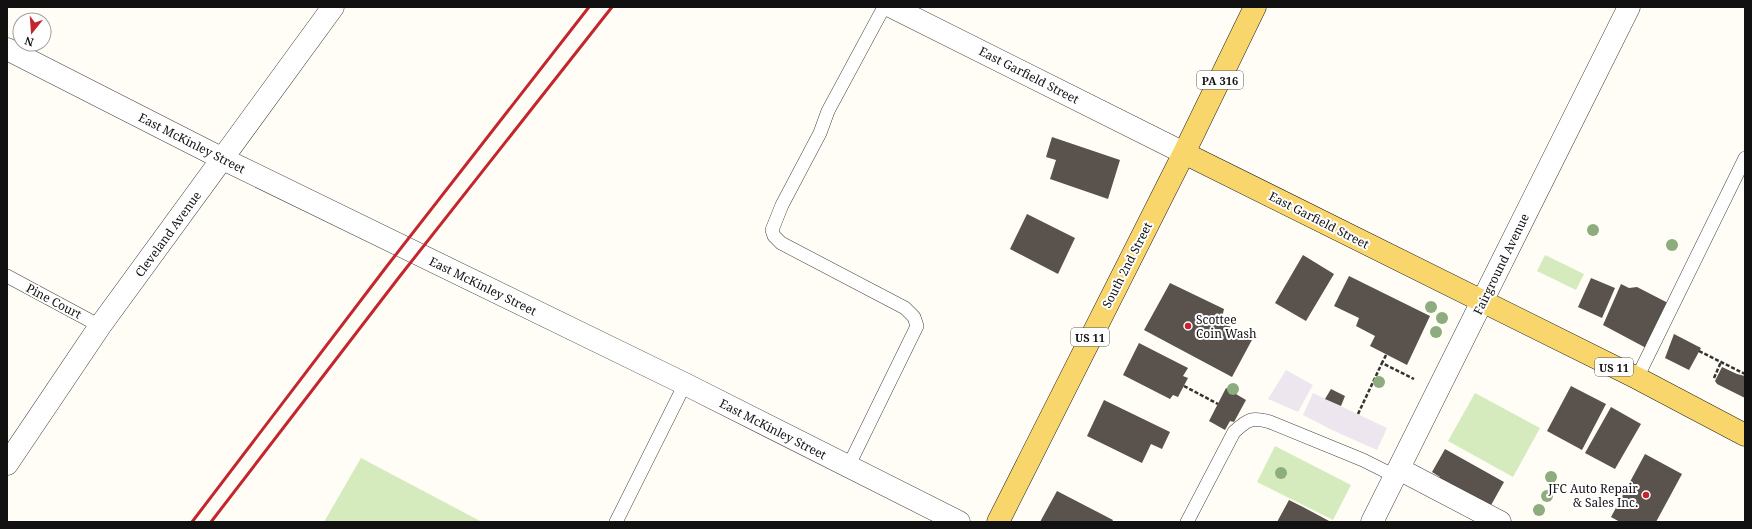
<svg xmlns="http://www.w3.org/2000/svg" width="1752" height="529" font-family="'Noto Serif',serif">
<style>
.industrial{fill:#eee6ef}
.green{fill:#d5ebbd}
.building{fill:#5a524d}
.lines{fill:none;stroke-linecap:round;stroke-linejoin:round}
.service-casing{stroke:#444;stroke-width:14}
.minor-casing{stroke:#444;stroke-width:23}
.tertiary-casing{stroke:#444;stroke-width:23}
.primary-casing{stroke:#222;stroke-width:23}
.path{stroke:#333;stroke-width:2.5;stroke-dasharray:4 2;stroke-linecap:butt}
.service{stroke:#fff;stroke-width:13}
.minor{stroke:#fff;stroke-width:22}
.tertiary{stroke:#fff;stroke-width:22}
.primary{stroke:#f9d66b;stroke-width:22}
.rail{stroke:#c4262e;stroke-width:3}
.tree{fill:#8dad7f}
.poi-dot{fill:#c4262e;stroke:#fff;stroke-width:1.5}
.labels{text-anchor:middle;dominant-baseline:central;stroke-width:4;stroke-linejoin:round;paint-order:stroke}
.shield{fill:#fff;stroke:#585858;stroke-width:1}
.shield-label{font-size:11px;font-weight:bold;fill:#111}
.street-label{font-size:12px;fill:#111;stroke:#fff}
.poi-label{font-size:12px;fill:#111;stroke:#fff;text-anchor:start}
</style>
<rect width="100%" height="100%" fill="#fffdf5"/>
<path class="industrial" d="M1286 370 1313 385 1298 412 1268 399Z
M1313 393 1387 428 1377 450 1332 430 1303 415Z"/>
<path class="green" d="M1545 255 1584 274 1576 290 1537 271Z
M1475 393 1540 428 1513 477 1448 441Z
M1275 446 1351 485 1333 520 1257 482Z
M361 458 482 522H324Z"/>
<path class="building" d="M1052 137 1120 160 1108 199 1050 179 1056 160 1046 157Z
M1027 214 1075 238 1058 274 1010 249Z
M1303 255 1334 274 1306 321 1275 303Z
M1349 276 1430 316 1407 365 1370 346 1375 336 1356 326 1359 318 1334 306Z
M1591 278 1615 288 1602 318 1578 307Z
M1170 283 1224 309 1221 322 1253 338 1232 377 1144 330Z
M1621 284 1629 288 1637 287 1670 304 1648 349 1603 325Z
M1674 334 1701 348 1689 370 1665 358Z
M1139 343 1188 368 1183 376 1188 378 1178 397 1173 395 1170 399 1123 375Z
M1722 367 1737 374 1745 376V398L1717 384 1715 381Z
M1571 386 1606 404 1582 450 1547 431Z
M1226 388 1246 400 1234 422 1230 421 1225 430 1209 421Z
M1331 389 1345 396 1341 406 1325 399Z
M1104 400 1170 432 1162 449 1151 444 1142 463 1087 436Z
M1611 407 1641 424 1615 469 1585 453Z
M1445 449 1504 482 1490 507 1437 482 1440 477 1432 472Z
M1645 454 1682 474 1656 522H1620L1611 517Z
M1057 491 1113 520 1112 522H1040Z
M1289 500 1303 507 1331 522H1277Z"/>
<g class="lines">
<defs>
<path id="service" d="M7 276 100 326
M1637 378 1745 158
M848 467 917 326 914 317 905 308 781 243 774 236 772 230 782 205 820 133 828 111 884 7
M616 522 685 384
M1187 522 1234 432C1248 419 1252 417 1270 422L1363 460 1395 476"/>
<path id="minor" d="M892 7 1184 153
M7 464 100 326 333 7
M1399 469 1500 522
M1372 522 1629 7"/>
<path id="tertiary" d="M7 49 223 159 685 384 959 522"/>
<path id="primary" d="M1184 153 1637 378 1745 435
M998 522 1184 153 1255 7"/>
</defs>
<use href="#service" class="service-casing"/>
<use href="#minor" class="minor-casing"/>
<use href="#tertiary" class="tertiary-casing"/>
<use href="#primary" class="primary-casing"/>
<path class="path" d="M1699 351 1745 374
M1386 355 1382 363 1414 379
M1714 378 1721 362
M1184 386 1218 404
M1358 414 1382 363"/>
<use href="#service" class="service"/>
<use href="#minor" class="minor"/>
<use href="#tertiary" class="tertiary"/>
<use href="#primary" class="primary"/>
<path class="rail" d="M192 522 387 266 589 7
M211 522 400 276 612 7"/>
</g>
<g class="tree">
<circle cx="1593" cy="230" r="6"/>
<circle cx="1672" cy="245" r="6"/>
<circle cx="1431" cy="307" r="6"/>
<circle cx="1442" cy="318" r="6"/>
<circle cx="1436" cy="332" r="6"/>
<circle cx="1379" cy="382" r="6"/>
<circle cx="1233" cy="389" r="6"/>
<circle cx="1281" cy="473" r="6"/>
<circle cx="1551" cy="477" r="6"/>
<circle cx="1547" cy="496" r="6"/>
<circle cx="1539" cy="510" r="6"/>
</g>
<g class="poi-dot">
<circle cx="1188" cy="326" r="4"/>
<circle cx="1646" cy="495" r="4"/>
</g>
<g class="labels">
<g class="shield">
<rect x="1197" y="71" width="46" height="18" rx="3"/>
<rect x="1071" y="328" width="38" height="18" rx="3"/>
<rect x="1595" y="358" width="38" height="18" rx="3"/>
</g>
<g class="shield-label">
<text x="1220" y="80">PA 316</text>
<text x="1090" y="337">US 11</text>
<text x="1614" y="367">US 11</text>
</g>
<g class="street-label">
<text transform="translate(1029 75) rotate(27)">East Garfield Street</text>
<text transform="translate(192 143) rotate(27)">East McKinley Street</text>
<text transform="translate(1319 220) rotate(27)">East Garfield Street</text>
<text transform="translate(168 234) rotate(-54)">Cleveland Avenue</text>
<text transform="translate(1501 264) rotate(-64)">Fairground Avenue</text>
<text transform="translate(1127 265) rotate(-63)">South 2nd Street</text>
<text transform="translate(483 286) rotate(26)">East McKinley Street</text>
<text transform="translate(54 301) rotate(28)">Pine Court</text>
<text transform="translate(773 429) rotate(27)">East McKinley Street</text>
</g>
<g class="poi-label">
<text x="1196" y="319">Scottee<tspan x="1196" dy="14">Coin Wash</tspan></text>
<text x="1638" y="488" text-anchor="end">JFC Auto Repair<tspan x="1638" dy="14">&amp; Sales Inc.</tspan></text>
</g>
</g>
<rect width="1752" height="529" fill="none" stroke="#111111" stroke-width="16"/>
<g transform="translate(32 32) rotate(197)"><circle r="19" fill="#ffffff" stroke="#a0a0a0"/>
<path d="M0-3L7 15L0 10L-7 15Z" fill="#c4262e"/>
<text y="-6" font-size="11" font-weight="bold" text-anchor="middle" fill="#111111">N</text>
</g>
</svg>
